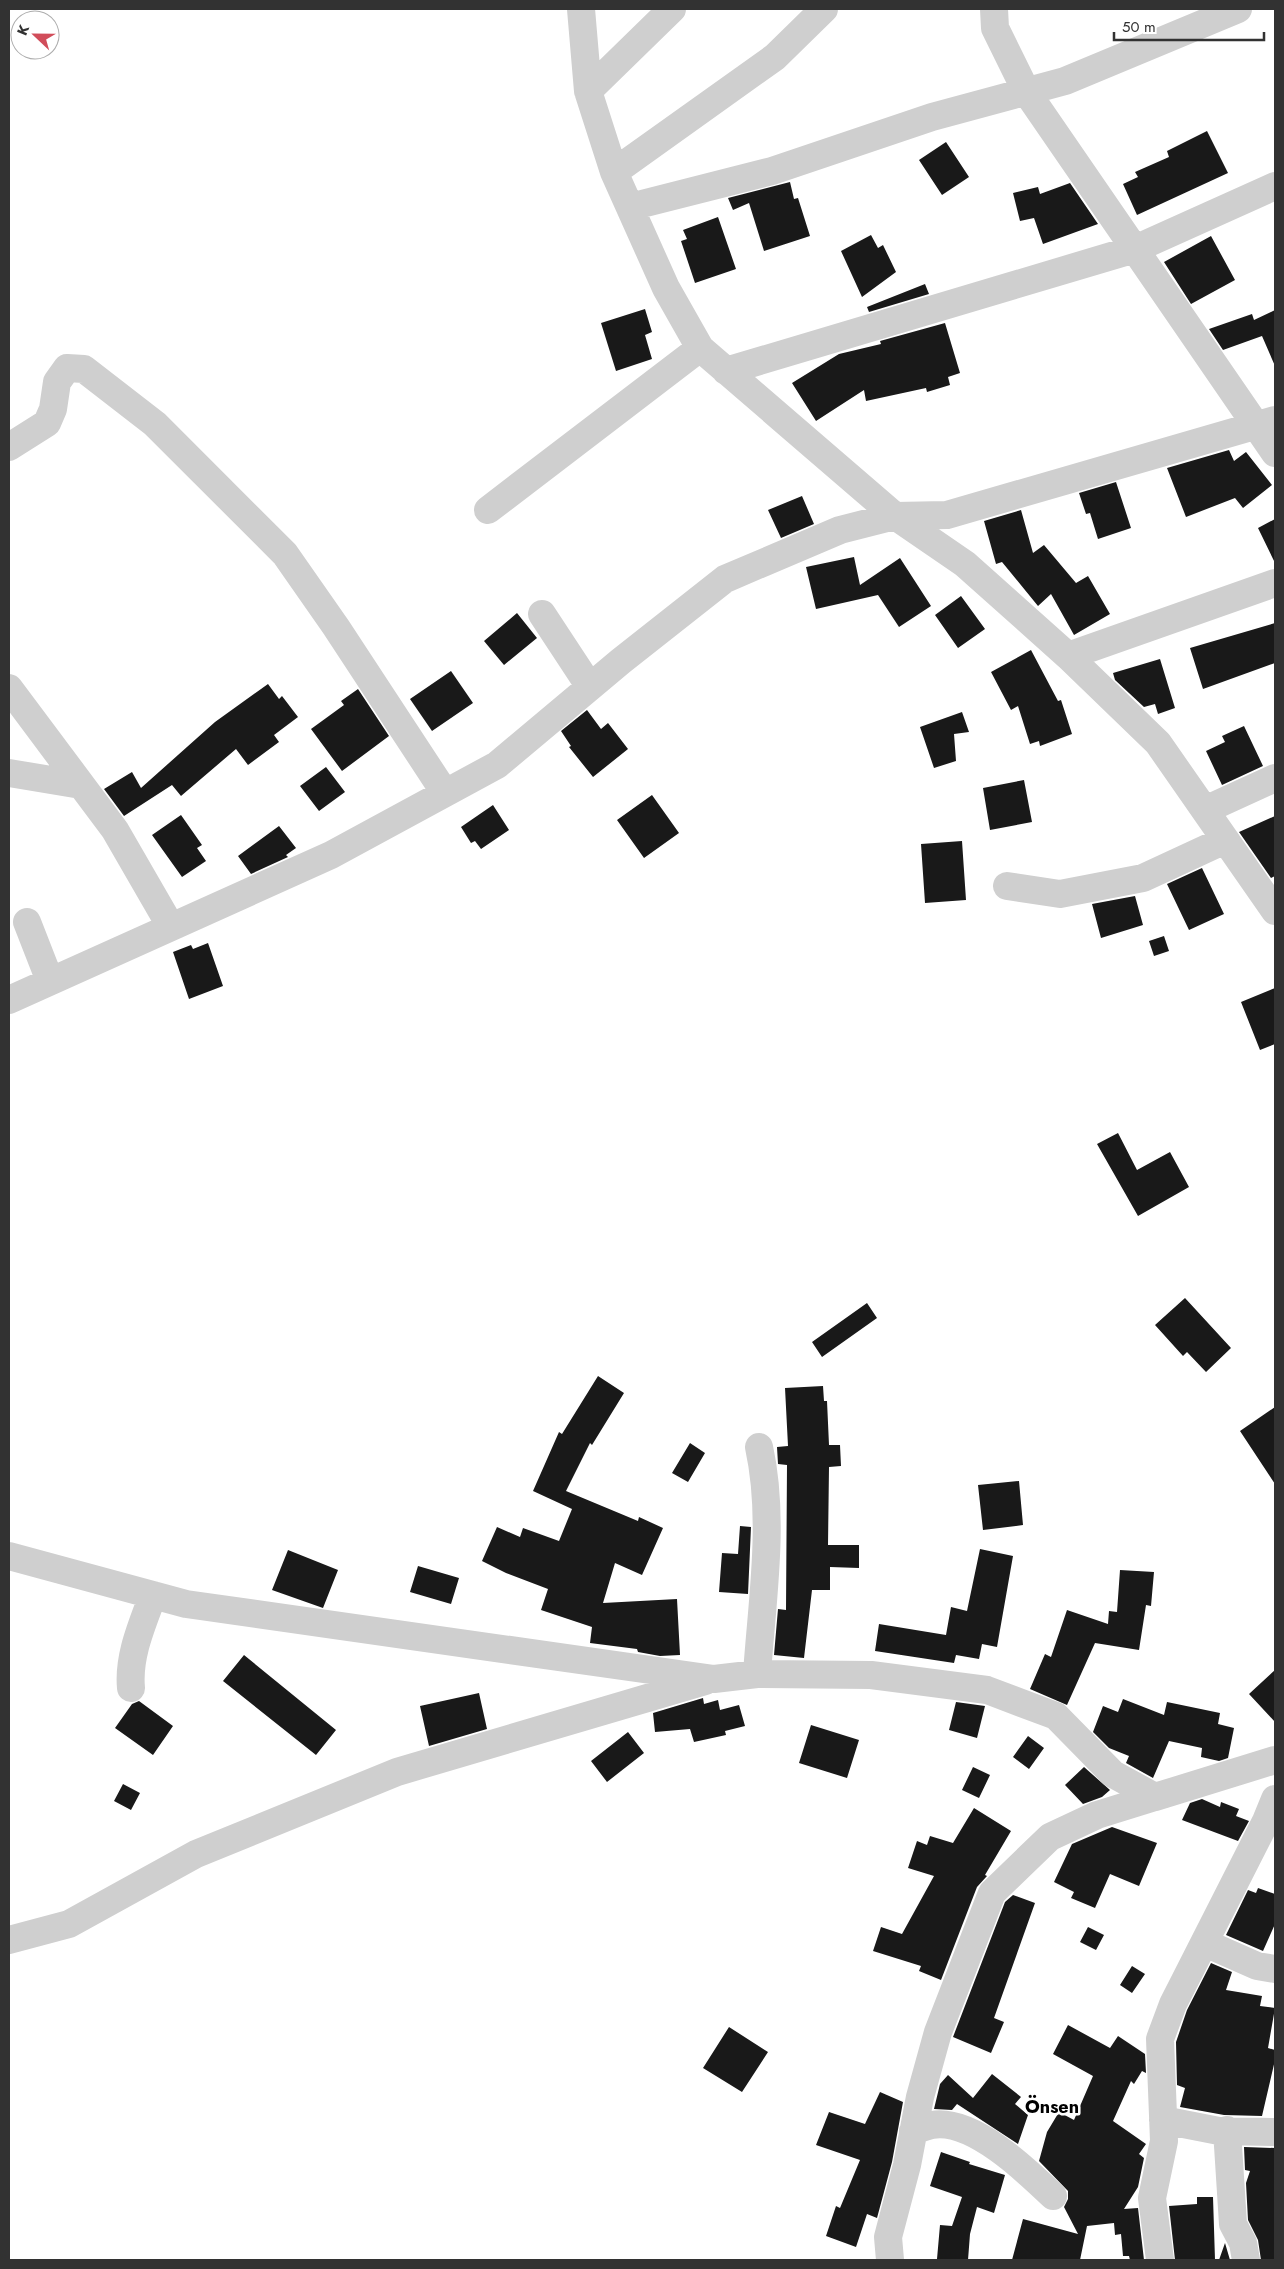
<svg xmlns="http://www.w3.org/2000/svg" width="1284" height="2269" font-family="Jost,sans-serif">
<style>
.building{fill:#191919}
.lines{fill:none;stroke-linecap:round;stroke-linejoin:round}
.minor{stroke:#cfcfcf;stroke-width:28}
.labels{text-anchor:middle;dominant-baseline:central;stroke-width:5;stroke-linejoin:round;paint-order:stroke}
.quarter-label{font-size:18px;font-weight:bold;fill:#000;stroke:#fff}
</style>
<rect width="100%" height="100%" fill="#fff"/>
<path class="building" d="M1207 131 1228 173 1137 215 1123 184 1138 177 1135 172 1169 157 1167 151Z
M946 142 969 177 942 195 919 160Z
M790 182 794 199 798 198 810 236 764 251 749 203 733 210 728 198Z
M1070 183 1098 224 1043 244 1034 218 1020 221 1013 193 1038 187 1040 194Z
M718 217 736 269 695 283 681 241 687 239 683 230Z
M871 235 878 248 883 245 896 272 862 297 841 251Z
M1211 236 1235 280 1191 304 1164 262Z
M925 284 929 294 869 312 867 307Z
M645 309 652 332 645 335 652 359 616 371 601 323Z
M1275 310V366L1262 336 1223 350 1209 329 1252 314 1254 320Z
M945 323 960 373 948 377 950 385 927 392 926 388 866 401 864 390 816 421 792 383 839 354 881 344 880 341Z
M1229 450 1234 461 1246 452 1272 485 1243 508 1235 498 1186 517 1167 468Z
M1116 482 1131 528 1098 539 1090 513 1086 514 1079 493Z
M802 496 814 524 781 538 768 510Z
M1021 510 1033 553 1044 545 1076 583 1088 576 1110 614 1074 635 1051 594 1038 606 1002 562 996 564 984 521Z
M1275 519V563L1258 528Z
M854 557 860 585 900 558 931 606 899 627 878 595 816 609 806 567Z
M961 596 985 629 958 648 935 615Z
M517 613 537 638 504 665 484 641Z
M1275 623V663L1203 689 1190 648Z
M1031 650 1058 701 1061 700 1072 734 1040 746 1039 741 1030 744 1018 706 1011 710 991 672Z
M1160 659 1175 708 1158 714 1155 704 1144 707 1115 680 1113 673Z
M451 671 473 703 432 731 410 699Z
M268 684 279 699 282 696 298 717 274 735 279 742 248 765 236 749 181 796 172 785 124 816 104 789 132 772 141 788 215 722Z
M358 689 389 736 342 771 311 729 344 705 341 701Z
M587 710 601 729 608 723 628 749 593 777 569 747 571 746 561 731Z
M962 712 969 732 954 734 956 761 934 768 920 727Z
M1244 726 1263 766 1222 785 1206 751 1225 742 1222 736Z
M326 767 345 792 319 811 300 786Z
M1024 780 1032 822 990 830 983 788Z
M652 795 679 833 644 858 617 820Z
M493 805 509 830 481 849 475 841 471 843 461 827Z
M181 815 202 845 197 848 206 861 182 877 152 835Z
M1275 816V876L1271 878 1239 832Z
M279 826 296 848 286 855 288 857 251 874 238 856Z
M962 841 966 900 925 903 921 844Z
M1202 868 1224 914 1189 930 1167 884Z
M1135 896 1143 925 1101 938 1092 904Z
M1164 936 1169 951 1154 956 1149 941Z
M208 943 223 986 189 999 173 952 191 945 193 949Z
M1275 988V1044L1260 1050 1241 1002Z
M1118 1133 1137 1170 1170 1152 1189 1187 1138 1216 1097 1144Z
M1185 1298 1231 1348 1206 1372 1187 1352 1183 1356 1155 1325Z
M867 1303 877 1318 822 1357 812 1342Z
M598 1376 624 1393 592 1445 590 1443 566 1491 638 1521 639 1517 663 1528 642 1575 615 1563 603 1603 677 1599 680 1655 660 1656 638 1652 637 1649 590 1643 592 1627 541 1610 548 1589 506 1573 482 1561 497 1527 520 1537 523 1528 559 1541 572 1509 533 1491 559 1432 562 1434Z
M823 1386 824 1401H827L829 1445H840L841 1466 829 1467 828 1545H859V1568L830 1567V1590H812L804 1658 774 1655 778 1609 786 1610 787 1465 778 1464 777 1447 788 1446 785 1388Z
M1275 1407V1484L1240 1431Z
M690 1443 705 1453 688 1482 672 1473Z
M1019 1481 1023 1525 983 1530 978 1485Z
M740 1526 751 1527 748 1594 719 1592 722 1553 738 1554Z
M980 1549 1013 1556 997 1647 982 1644 979 1659 956 1655 954 1663 875 1651 879 1624 946 1635 951 1607 967 1611Z
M288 1550 338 1570 323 1608 272 1590Z
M418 1566 459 1578 451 1604 410 1592Z
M1120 1570 1154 1572 1151 1606 1146 1605 1139 1650 1095 1643 1067 1705 1030 1689 1045 1654 1051 1657 1067 1610 1108 1624 1109 1611 1117 1612Z
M244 1655 336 1730 316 1755 223 1681Z
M1275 1670V1722L1249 1694Z
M479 1693 487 1729 429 1746 420 1706Z
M703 1698 704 1704 718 1700 720 1710 739 1705 745 1726 725 1731 726 1735 694 1742 690 1729 655 1732 653 1713Z
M1123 1699 1164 1715 1167 1702 1220 1713 1218 1724 1234 1728 1228 1758 1219 1761 1201 1757 1202 1748 1169 1741 1153 1778 1126 1763 1129 1756 1109 1748 1093 1732 1103 1706 1118 1712Z
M139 1701 173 1726 153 1755 115 1728 132 1704Z
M956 1702 985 1706 977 1738 949 1730Z
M811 1725 859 1740 847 1778 799 1763Z
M628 1732 644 1753 607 1782 591 1761Z
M1028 1736 1044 1748 1029 1769 1013 1757Z
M973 1767 990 1775 979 1798 962 1790Z
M1084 1767 1110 1790 1102 1797 1083 1804 1065 1785Z
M123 1784 140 1793 131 1810 114 1801Z
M1202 1799 1220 1807 1221 1802 1239 1809 1236 1816 1249 1821 1238 1841 1182 1820 1190 1803Z
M974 1808 1011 1831 985 1875 987 1876 977 1887 941 1980 919 1971 921 1966 873 1951 881 1927 902 1934 934 1876 908 1868 917 1841 927 1845 930 1836 953 1843Z
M1112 1827 1157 1843 1139 1886 1110 1874 1095 1908 1071 1898 1074 1892 1054 1882 1072 1844Z
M1258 1888 1275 1894V1924L1263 1951 1226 1935 1248 1890 1256 1893Z
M1013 1895 1035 1903 994 2018 1004 2022 991 2053 953 2037 1005 1902Z
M1088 1927 1104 1935 1096 1950 1080 1942Z
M1211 1963 1232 1972 1226 1990 1262 1996 1260 2006 1275 2008 1268 2048 1275 2050V2060L1262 2116 1224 2115 1180 2107 1185 2088 1177 2085 1176 2042 1187 2010Z
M1132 1966 1145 1974 1132 1993 1120 1985Z
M1068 2025 1110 2048 1118 2036 1145 2054 1146 2073 1142 2071 1134 2084 1131 2081 1113 2121 1146 2144 1139 2154 1144 2158 1138 2187 1124 2209 1138 2208 1144 2260H1130L1129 2256H1123L1121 2234 1115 2235 1114 2223 1087 2226 1080 2260H1012L1023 2219 1078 2234 1064 2207 1068 2199V2191L1039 2161 1047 2132 1059 2112 1074 2120 1093 2076 1053 2054Z
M729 2027 768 2052 742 2092 703 2068Z
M992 2074 1021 2097 1015 2104 1028 2115 1018 2144 957 2104 952 2110 934 2109 940 2084 948 2075 973 2098Z
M880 2092 903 2102 892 2162 877 2218 867 2214 856 2247 826 2236 836 2206 840 2208 860 2160 816 2145 829 2112 865 2124Z
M1244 2147 1275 2148V2260H1261L1258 2240 1248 2220 1246 2183 1250 2171 1245 2170Z
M941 2152 970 2162 969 2164 1005 2175 994 2213 977 2207 970 2234 968 2260 937 2259 940 2225 952 2226 962 2197 930 2186Z
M1197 2197H1213L1215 2260H1175L1169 2206 1197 2204Z
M1225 2243 1230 2260H1219Z"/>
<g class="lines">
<path class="minor" d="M581 9 588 91 614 172 666 288 700 348 895 516 965 564 1068 656 1158 743 1275 911
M994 9 995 28 1026 91 1275 453
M588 91 672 9
M614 172 775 57 824 9
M630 207 772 171 932 117 1065 81 1238 9
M726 371 1135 249 1275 186
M9 447 47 423 53 409 57 382 67 368 84 369 155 424 285 554 336 627 445 793
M488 510 700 348
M542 614 590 687
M1068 656 1275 583
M9 688 115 830 171 927
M9 773 81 785
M1205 810 1275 778
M1007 886 1060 894 1143 878 1225 840
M27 922 50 981
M9 1000 331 855 497 765 621 661 725 579 840 530 895 516 947 515 1275 420
M9 1556 186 1604 714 1679 757 1674 871 1675 987 1690 1056 1716 1113 1774 1155 1797 1275 1760
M757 1674C762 1600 775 1520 759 1447
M131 1688C128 1656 142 1625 153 1595
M9 1940 69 1924 196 1854 397 1772 705 1681
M1205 1943 1257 1966 1275 1969
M1163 2120 1219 2131 1275 2132
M1227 2130 1233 2224 1243 2243 1246 2260
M913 2131C919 2129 926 2126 932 2125 972 2118 1026 2170 1053 2196
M890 2260 888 2237 907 2165 920 2097 938 2032 992 1893 1050 1837 1097 1815 1155 1797
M1160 2260 1152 2198 1164 2141 1160 2039 1173 2004 1266 1821 1275 1799"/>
</g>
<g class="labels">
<g class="quarter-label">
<text x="1052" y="2107">Önsen</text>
</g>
</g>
<rect width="1284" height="2269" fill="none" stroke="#323232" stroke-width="20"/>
<g transform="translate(35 35) rotate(292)"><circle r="24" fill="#ffffff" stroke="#adadad"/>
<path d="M0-4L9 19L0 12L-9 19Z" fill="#d14d5a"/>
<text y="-8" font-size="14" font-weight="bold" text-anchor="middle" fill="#323232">K</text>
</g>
<path d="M1114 32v8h150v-8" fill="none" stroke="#323232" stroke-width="2.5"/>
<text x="1122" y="32" font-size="15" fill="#323232" stroke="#ffffff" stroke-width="4" paint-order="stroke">50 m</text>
</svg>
